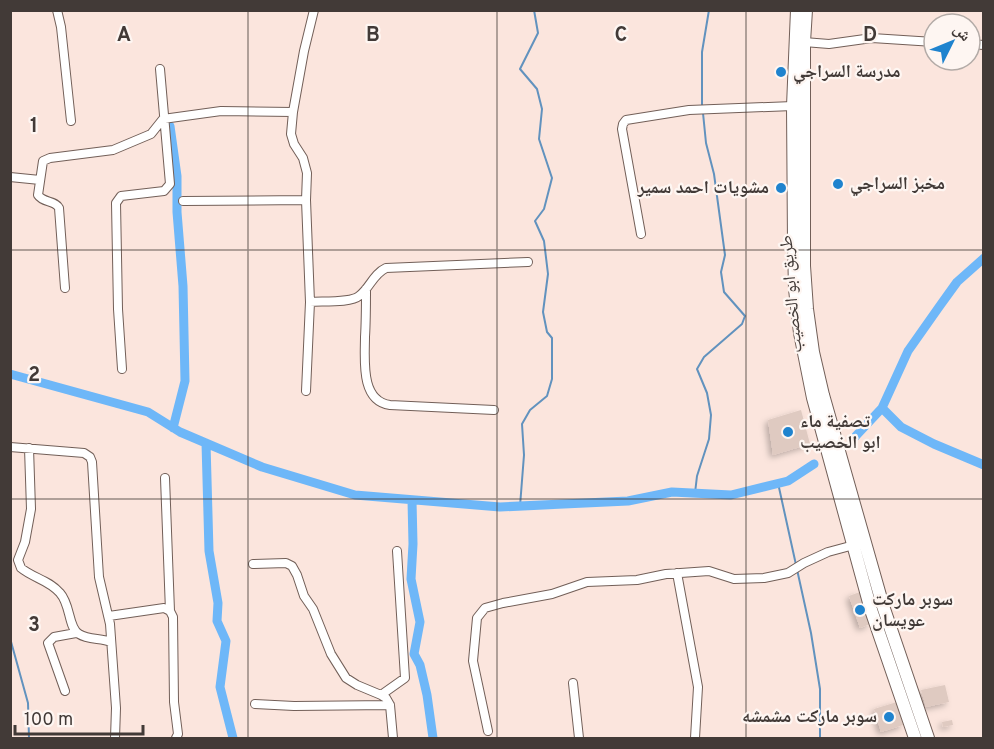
<svg xmlns="http://www.w3.org/2000/svg" width="994" height="749" font-family="Overpass,'Noto Naskh Arabic',sans-serif">
<style>
.lines{fill:none;stroke-linecap:round;stroke-linejoin:round}
.stream{stroke:#6192be;stroke-width:2}
.canal{stroke:#6eb7f8;stroke-width:9}
.building{fill:#dfcac1;filter:url(#shadow)}
.minor-casing{stroke:#725f58;stroke-width:10}
.primary-casing{stroke:#725f58;stroke-width:14}
.minor{stroke:#fff;stroke-width:8}
.primary{stroke:#fff;stroke-width:12}
.grid{fill:none;stroke:#423a37;stroke-width:1.5;stroke-opacity:0.55}
.poi-dot{fill:#1f83ce;stroke:#fef6f2;stroke-width:2}
.labels{text-anchor:middle;dominant-baseline:central;stroke-width:4.5;stroke-linejoin:round;paint-order:stroke}
.poi-label{font-size:18px;font-weight:bold;fill:#423a37;stroke:#fef6f2;text-anchor:start}
.street-label{font-size:18px;fill:#423a37;stroke:#fef6f2}
.grid-label{font-size:20px;text-anchor:middle;font-weight:bold;fill:#423a37;stroke:#fef6f2;stroke-width:4.5;stroke-linejoin:round;paint-order:stroke}
</style>
<defs>
<filter id="shadow"><feDropShadow dx="-3" dy="3" stdDeviation="3" flood-color="#0004"/></filter>
</defs>
<rect width="100%" height="100%" fill="#fbe5dd"/>
<g class="lines">
<path class="stream" d="M702 107V52L709 10
M778 483 811 633 820 689V738
M695 493 697 476 709 439 711 415 707 393 697 369 704 357 742 324 745 316 724 292 721 272 725 255 714 174 706 143 703 113
M520 506 524 455 522 424 530 410 547 396 552 379V338L547 332 543 312 548 274 544 241 535 221 544 209 552 178 539 139 542 109 537 89 520 69 538 33 534 10
M10 638 28 703 29 738"/>
<path class="canal" d="M170 126 177 176V212L183 286 185 381 173 428
M10 374 148 412 180 432 262 467 355 495 500 507 628 501 672 492 731 495 788 481 814 464
M882 408 901 427 934 444 984 465
M853 439 882 408 908 351 939 307 957 282 984 258
M206 443 209 551 218 603 217 621 226 641 220 687 233 738
M412 500 413 544 411 579 420 622 414 654 420 665 427 695 433 738"/>
</g>
<path class="building" d="M801 410 810 444 773 455 768 420Z
M860 592 870 624 860 628 849 596Z
M945 685 949 702 926 707 921 690Z
M897 702 903 725 881 732 874 709Z
M952 720 953 725 943 727 942 722Z"/>
<g class="lines">
<defs>
<path id="minor" d="M57 10 61 27 71 121
M804 42 829 44 872 38 934 42
M970 44 984 45
M10 177 40 180
M183 201 306 200
M641 234 622 129 623 124 626 120 689 110 793 106
M65 288 59 208C55 200 43 203 38 195L43 161 50 158 113 150 151 134 163 119 221 111 293 112
M366 289C366 305 366 321 365 337 365 359 360 401 390 405L494 410
M310 302C322 301 351 303 359 296 370 288 373 274 386 268L528 262
M122 369 118 309 116 203 121 196 164 191 170 184 160 69
M306 391 310 302 306 200 307 173 303 158 294 144 291 134 293 112 304 51 314 10
M10 447 84 453 90 457 92 462 99 577 110 624 116 708 115 738
M29 448 31 509 25 542 18 560 21 568C33 578 49 580 60 593 71 605 68 628 79 634 88 640 101 638 111 642
M165 478 170 611
M253 564 286 563 292 566 297 575 304 596 313 609 331 654 346 678 357 685 381 695 386 698 390 705
M677 573 698 687 695 738
M109 616 164 608 170 611 173 617 174 702 178 734 176 738
M573 683 579 738
M65 691 48 643 54 637 76 633
M381 695 405 678 397 551
M255 704 294 706 390 705 393 738
M488 731 473 661 477 618 485 608 503 603 552 594 587 582 637 580 666 574 709 571 734 579 764 578 788 573 804 563 828 552 854 545"/>
<path id="primary" d="M797 10 793 106 794 244 795 289 800 333 813 398 871 610 915 738
M806 10 804 42V266L807 309 813 352 823 395 883 606 928 738"/>
</defs>
<use href="#minor" class="minor-casing"/>
<use href="#primary" class="primary-casing"/>
<use href="#minor" class="minor"/>
<use href="#primary" class="primary"/>
</g>
<path class="grid" d="M248 10V738M497 10V738M746 10V738M10 250H984M10 499H984"/>
<g class="poi-dot">
<circle cx="781" cy="72" r="6"/>
<circle cx="838" cy="184" r="6"/>
<circle cx="781" cy="188" r="6"/>
<circle cx="788" cy="432" r="6"/>
<circle cx="860" cy="610" r="6"/>
<circle cx="889" cy="717" r="6"/>
</g>
<g class="labels">
<g class="poi-label">
<text x="793" y="72">مدرسة السراجي</text>
<text x="850" y="184">مخبز السراجي</text>
<text x="769" y="188" text-anchor="end">مشويات احمد سمير</text>
<text x="800" y="422">تصفية ماء<tspan x="800" dy="21">ابو الخصيب</tspan></text>
<text x="872" y="600">سوبر ماركت<tspan x="872" dy="21">عويسان</tspan></text>
<text x="877" y="717" text-anchor="end">سوبر ماركت مشمشه</text>
</g>
<g class="street-label">
<text transform="translate(792 294) rotate(-95)">طريق ابو الخصيب</text>
</g>
</g>
<g class="grid-label">
<text x="124" y="41">A</text>
<text x="373" y="41">B</text>
<text x="621" y="41">C</text>
<text x="870" y="41">D</text>
<text x="34" y="132">1</text>
<text x="34" y="381">2</text>
<text x="34" y="631">3</text>
</g>
<rect width="994" height="749" fill="none" stroke="#423a37" stroke-width="24"/>
<g transform="translate(952 42) rotate(47)"><circle r="28" fill="#fef6f2" stroke="#b3aba7" stroke-width="1.5"/>
<path d="M0-4.5L10 22L0 15L-10 22Z" fill="#1f83ce"/>
<text y="-9" font-size="16" font-weight="bold" text-anchor="middle" fill="#423a37">ش</text>
</g>
<path d="M15 725v9h128v-9" fill="none" stroke="#423a37" stroke-width="3"/>
<text x="24" y="725" font-size="18" fill="#423a37" stroke="#fef6f2" stroke-width="4.5" paint-order="stroke">100 m</text>
</svg>
